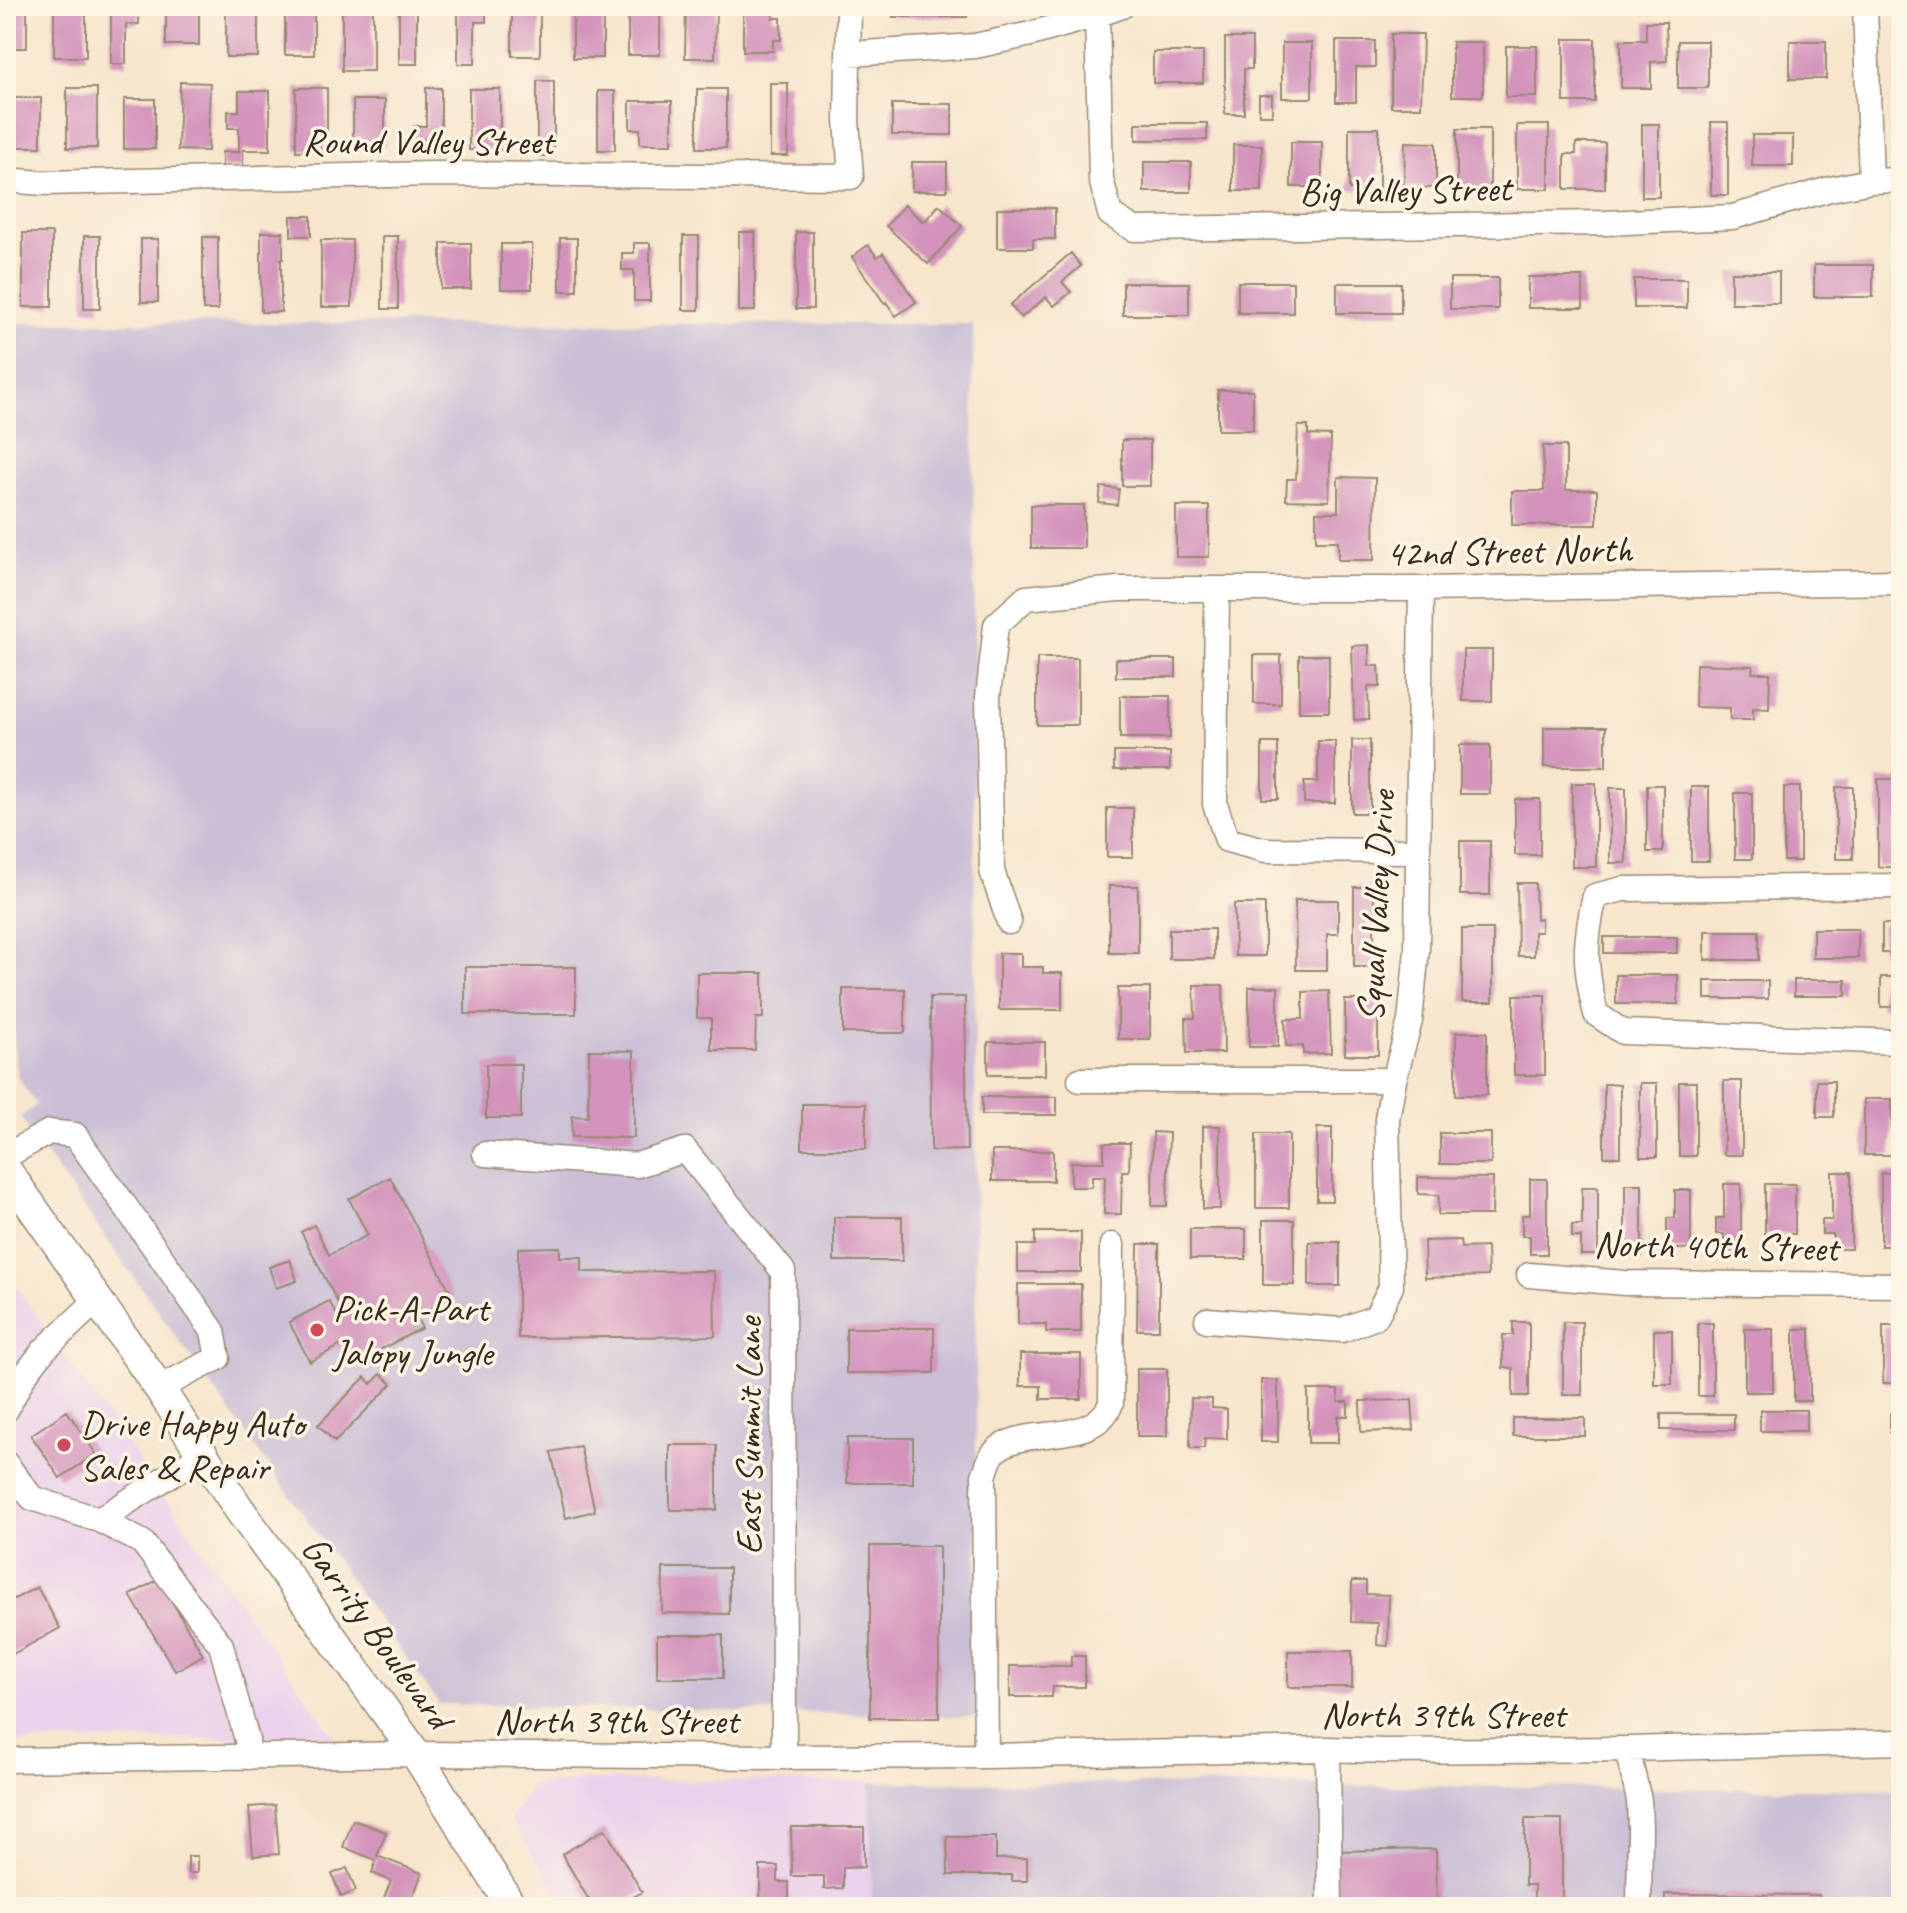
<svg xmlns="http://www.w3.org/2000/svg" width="1907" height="1913" font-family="Caveat,sans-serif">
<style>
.built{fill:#ebd1eb}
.industrial{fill:#cbbfd5}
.building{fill:#d393bb}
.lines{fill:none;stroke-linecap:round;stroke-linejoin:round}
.minor-casing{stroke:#998875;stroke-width:27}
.major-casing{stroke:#998875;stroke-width:33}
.minor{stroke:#fff;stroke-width:24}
.major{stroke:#fff;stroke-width:30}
.poi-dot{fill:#d1495b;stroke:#fcf5e5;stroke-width:3}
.labels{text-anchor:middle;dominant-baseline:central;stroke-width:7;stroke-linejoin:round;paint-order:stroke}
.street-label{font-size:38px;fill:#3b2a1e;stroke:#fcf5e5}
.poi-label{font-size:38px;fill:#3b2a1e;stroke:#fcf5e5;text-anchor:start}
</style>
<rect width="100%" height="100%" fill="#fcf5e5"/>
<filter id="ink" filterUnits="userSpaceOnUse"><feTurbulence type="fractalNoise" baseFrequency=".0125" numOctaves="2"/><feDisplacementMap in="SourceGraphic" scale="16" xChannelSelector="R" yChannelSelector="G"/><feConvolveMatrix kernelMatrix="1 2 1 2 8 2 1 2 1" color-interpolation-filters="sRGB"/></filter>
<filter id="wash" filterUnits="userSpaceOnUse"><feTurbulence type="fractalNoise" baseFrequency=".006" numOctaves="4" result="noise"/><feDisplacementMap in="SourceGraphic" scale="32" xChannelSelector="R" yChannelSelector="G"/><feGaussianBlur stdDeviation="1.8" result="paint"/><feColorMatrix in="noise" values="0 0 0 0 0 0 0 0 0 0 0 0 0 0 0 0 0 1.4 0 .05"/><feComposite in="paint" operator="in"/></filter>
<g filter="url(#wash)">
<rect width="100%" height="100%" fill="#f7e5cc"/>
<path class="built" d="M6 1272 334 1737 6 1742Z
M584 1780 870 1782 872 1907H567L510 1819 531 1785Z"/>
<path class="industrial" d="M6 323 973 324 977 1717 439 1704 50 1160 20 1117 37 1105 18 1078 6 963Z
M870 1782 1901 1790V1907H872Z"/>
<g id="blocks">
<path class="building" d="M6 6H27V48H6Z
M54 6H86V57H54Z
M111 6H139V24H126V64H111Z
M166 6H199V45H166Z
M226 6H258V57H226Z
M285 6H314V55H285Z
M342 6H373V71H342Z
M399 6H417V64H399Z
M458 6H486V22H475V64H458Z
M512 6H540V56H512Z
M573 6H603V58H573Z
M628 6H660V55H628Z
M686 6H716L715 58H685Z
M743 6H773V18H781V40H773V51H743Z
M893 6H967V17H893Z
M1646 22H1666L1667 61 1651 62V88H1621V40H1646Z
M1391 34H1423L1421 107H1391Z
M1225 38H1252V69H1244V114H1225Z
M1564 39H1595V102H1564Z
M1336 41H1375V67H1356V102H1336Z
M1678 41H1708V88H1678Z
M1790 41H1826V79H1790Z
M1452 42H1483V96H1452Z
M1282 43H1312V98H1282Z
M1506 46H1537V97H1506Z
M1153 52H1203V83H1153Z
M537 81H554V156H537Z
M180 82 210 83 208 151 178 150Z
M770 83H788V156H770Z
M67 88H97V148H67Z
M296 88H327V151H296Z
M426 88H441V153H425V139H414V126H426Z
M469 89H500V150H469Z
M697 89H726V148H697Z
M239 91H270V150H243V168H222V152H239V128H228V111H239Z
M598 91H615V150H598Z
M1259 95H1272V115H1259Z
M9 98H41V147H9Z
M124 99H155V149H124Z
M353 100H385V146H353Z
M630 101H672V144H640V129H630Z
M892 104H952V135H892Z
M1711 122H1728V195H1711Z
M1136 123H1207V140H1136Z
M1642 124H1659V197H1642Z
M1517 125H1549V189H1517Z
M1349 128H1379V190H1349Z
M1457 129H1490V191H1457Z
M1752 135H1793V166H1752Z
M1291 142H1322V187H1291Z
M1405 142 1436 143V188L1404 187Z
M1576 143H1605V189H1565V154H1576Z
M1233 145H1262V191H1233Z
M912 162H947V191H912Z
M1144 162H1191V192H1144Z
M905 205 924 222 939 205 962 226 928 264 886 226Z
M997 208H1055V239H1033V248H997Z
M291 216H311V236H291Z
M261 232H283V259H281V312H261Z
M739 232H755V311H739Z
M796 232H813V309H796Z
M23 233H52V307H23Z
M84 236H100V309H84Z
M382 236H398V309H382Z
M683 236H699V310H683Z
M203 237H218V310H203Z
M560 238H577V291H560Z
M141 239H158V302H141Z
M321 240H352V307H321Z
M441 243H471V289H441Z
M634 243H650V301H634V270H622V253H634Z
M501 244H532V289H501Z
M868 245 877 257 883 253 916 302 896 316 886 302 885 304 852 257Z
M1895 250H1901V308H1895Z
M1071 253 1081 266 1062 282 1071 292 1054 306 1046 297 1021 318 1010 305Z
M1814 265H1873V297H1814Z
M1731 272H1779V303H1731Z
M1528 277H1583V308H1528Z
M1450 278H1498V309H1450Z
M1634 279H1687V308H1634Z
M1238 282H1293V313H1238Z
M1123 283H1189V315H1123Z
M1337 283H1401V313H1337Z
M1218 390H1253V430H1218Z
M1298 426H1308V435L1331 436 1329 501 1286 500 1287 479H1296Z
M1122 440H1150V486H1122Z
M1543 446H1566V490H1597V525H1512V491H1544Z
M1338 477 1375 478 1374 560H1338V541H1316V512H1338Z
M1101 487 1119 489 1117 505 1099 503Z
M1031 505H1084V548H1031Z
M1176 506H1209V557H1176Z
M1369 645V666H1379L1380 687H1368L1369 719 1354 720 1352 646Z
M1463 650H1492V701H1463Z
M1254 655H1281V704H1254Z
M1299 655H1329V712H1299Z
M1037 658H1078V725H1037Z
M1116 659H1176V677H1116Z
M1696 664 1753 666 1752 673H1770L1769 709 1753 708V720H1730V708L1695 707Z
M1120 696H1170V738H1120Z
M1544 727H1606V767H1544Z
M1352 740H1370V813H1352Z
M1318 741H1335V803H1304V782H1318Z
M1262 743H1278V799H1262Z
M1460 745H1490V794H1460Z
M1114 752H1170V770H1114Z
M1878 779H1901V867H1878Z
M1572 783H1596V867H1572Z
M1647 785H1663V852H1647Z
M1691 787H1709V861H1691Z
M1784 787H1800V861H1784Z
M1836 787H1853V859H1836Z
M1610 788H1626V863H1610Z
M1735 793H1752V859H1735Z
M1515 799H1540V855H1515Z
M1107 808H1133V857H1107Z
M1460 841H1490V895H1460Z
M1517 883H1535L1536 919 1541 918V932H1534V956H1518Z
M1109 886H1138V953H1109Z
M1354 887H1374V967H1354Z
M1295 900H1338V934H1327V970H1296Z
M1234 904H1265V956H1235Z
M1882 924H1901V953H1882Z
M1169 929H1214V959H1169Z
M1462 929H1493V1002H1462Z
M1813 929H1858V958H1813Z
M1705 931H1759V960H1705Z
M1604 937H1677V953H1604Z
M999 953H1021V967H1043V973H1062V1010H999Z
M465 967H576V1014H465Z
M697 973H763V1018H756L755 1050H711V1018H697Z
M1616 975H1678V1004H1616Z
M1881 977H1901V1007H1881Z
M1794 980H1846V996H1794Z
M1705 981H1768V999H1705Z
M1194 985H1223L1224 1053H1187L1186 1018H1195Z
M1249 987H1278V1047H1249Z
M1118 988H1150V1039H1118Z
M843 989H905V1033H843Z
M1329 991 1331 1053 1303 1054V1046H1286L1285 1019H1303V992Z
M1514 995H1545V1075H1514Z
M930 997H965L967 1150 931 1151Z
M1345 1000H1378V1055H1345Z
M1456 1032H1487V1095H1456Z
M988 1042H1045V1075H988Z
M589 1050 634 1051V1138L572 1137V1116L588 1117Z
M486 1064H521V1118H486Z
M1724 1081H1742V1155H1724Z
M1817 1081H1834V1117H1817Z
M1679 1082H1696V1156H1679Z
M1640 1083H1657V1157H1640Z
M1604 1084H1620V1157H1604Z
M982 1097H1057V1115H982Z
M1864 1099H1892V1155H1864Z
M802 1104H866V1149H802Z
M1203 1126H1220V1209H1203Z
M1317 1128H1332V1201H1317Z
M1153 1132 1169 1133 1167 1206H1152Z
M1440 1133H1491V1164H1440Z
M1256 1134H1289V1208H1256Z
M1104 1143H1130L1129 1171H1122L1121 1214H1104L1105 1176H1092V1187H1071V1162H1104Z
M992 1151H1053V1181H992Z
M1832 1172H1851V1249H1833V1234H1822V1220H1832Z
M1881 1173H1900V1246H1881Z
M390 1177 453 1297 416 1317 422 1328 353 1364 343 1344 310 1362 289 1322 329 1301 340 1321 346 1318 301 1232 314 1225 329 1255 368 1235 349 1199Z
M1418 1177 1493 1178 1492 1215H1438L1439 1195 1418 1194Z
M1530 1179H1547V1254H1530V1236H1522V1215H1530Z
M1625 1184H1642V1257H1625Z
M1724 1184H1741V1257H1724V1234H1716V1218H1724Z
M1765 1184H1795V1234H1765Z
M1582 1187H1598V1255H1581V1237H1572V1225H1582Z
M1675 1190H1691V1249H1667V1218H1675Z
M834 1217H902V1261H834Z
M1263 1220H1294V1285H1263Z
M1190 1229H1246V1259H1190Z
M1035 1232H1081V1272H1018V1245H1035Z
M1460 1240 1461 1248 1487 1247 1488 1276 1425 1278 1424 1241Z
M1309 1242H1340V1286H1309Z
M1138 1244H1159V1330H1137Z
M560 1247V1257H582V1272L714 1271 715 1336 518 1338V1248Z
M290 1260 297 1281 276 1288 269 1267Z
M1018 1284H1081V1332H1046V1324H1018Z
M1513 1322H1529V1396H1513V1368H1503V1335H1513Z
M1563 1322H1582V1395H1563Z
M1698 1323H1713V1396H1698Z
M1883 1326H1900V1383H1883Z
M846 1328H934V1373H846Z
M1745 1329H1773V1392H1745Z
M1794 1329H1810V1401H1794Z
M1654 1330H1672V1384H1654Z
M1020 1354H1081V1399H1041V1386H1020Z
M1137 1369H1167V1436H1137Z
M381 1374 392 1384 335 1442 318 1425 365 1377 371 1384Z
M1261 1380H1278V1442H1261Z
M1308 1390H1338V1402H1348V1416H1338V1443H1308Z
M1191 1398 1212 1399V1408L1227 1409V1439L1205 1438 1204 1448H1190Z
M1412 1400 1414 1430 1361 1432 1360 1401Z
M1760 1410H1806V1431H1760Z
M67 1411 96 1454 60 1478 31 1435Z
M1661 1414H1734V1430H1661Z
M1890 1414H1901V1433H1890Z
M1513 1418H1585V1436H1513Z
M847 1438H913V1483H847Z
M670 1445H717V1510H670Z
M580 1446 595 1511 566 1518 551 1452Z
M870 1546H939V1718H870Z
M663 1568H729V1614L662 1613Z
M159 1579 203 1655 175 1671 130 1595Z
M1352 1581H1366V1594L1389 1595 1388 1646 1377 1645 1378 1623 1351 1622Z
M37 1587 60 1628 13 1654 6 1642V1603Z
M657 1635H723V1678H657Z
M1288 1651H1352V1687H1288Z
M1071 1656H1085V1687H1053L1052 1697H1010V1666H1071Z
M275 1805 279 1854 253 1856 249 1807Z
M1525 1819H1562V1907H1534V1885H1525Z
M353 1820 386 1832 377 1856 422 1873 409 1907 384 1898 391 1881 372 1873 376 1860 343 1847Z
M791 1827H864V1867L843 1868V1888L824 1889V1876H792Z
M605 1829 642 1892 616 1907H593L562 1854Z
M947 1837H996V1859L1027 1858V1881H1012V1875H948Z
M1436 1849 1437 1907H1336L1335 1851Z
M188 1856H197V1873H188Z
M760 1866H778V1882H789V1907H760Z
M347 1868 356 1891 341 1897 332 1874Z
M1665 1894 1819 1895 1818 1907H1665Z"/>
</g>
</g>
<g filter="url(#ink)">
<use href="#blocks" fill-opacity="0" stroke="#998875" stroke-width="2"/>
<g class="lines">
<defs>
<path id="minor" d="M1865 6 1871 181
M1097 15 1101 179 1110 214 1134 229 1606 223 1733 217 1830 189 1871 181 1901 180
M848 54 975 46 1031 34 1097 15 1122 6
M6 180 43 183 434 174 851 177 847 120 849 6
M1217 589 1215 804 1227 840 1265 850 1418 851
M1901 884 1896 886 1623 889 1595 896C1584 944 1584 966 1596 1014L1623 1032 1901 1042
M1009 922 992 871 988 697 996 625 1026 598 1118 589H1421L1901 582
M1080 1080H1394
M485 1154 637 1165 685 1150 783 1271 784 1757
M6 1156 49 1132 75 1135 213 1331 218 1358 159 1388
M1529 1275 1625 1283 1901 1285
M1207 1320 1342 1330 1376 1317 1391 1287 1387 1119 1394 1080 1410 1021 1417 950 1421 589
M6 1410 24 1376 44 1350 96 1301
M6 1464 32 1498 99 1520 142 1542 221 1645 247 1740 248 1757
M99 1520 203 1454
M1328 1749 1330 1907
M1627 1749 1639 1800 1640 1828 1639 1907
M986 1756 984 1476C987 1469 989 1458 994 1453 1018 1423 1094 1449 1111 1403L1112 1245
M6 1760 416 1754 784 1757 986 1756 1328 1749 1386 1751 1627 1749 1901 1742"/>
<path id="major" d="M6 1170 159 1388 239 1509 416 1754 512 1907"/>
</defs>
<use href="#minor" class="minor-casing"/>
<use href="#major" class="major-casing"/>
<use href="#minor" class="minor"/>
<use href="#major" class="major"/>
</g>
</g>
<g class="poi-dot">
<circle cx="317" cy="1330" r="8"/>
<circle cx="64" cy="1445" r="8"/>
</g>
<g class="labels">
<g class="street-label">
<text x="428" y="141">Round Valley Street</text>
<text transform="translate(1405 190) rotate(-1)">Big Valley Street</text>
<text transform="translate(1509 551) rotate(-1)">42nd Street North</text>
<text transform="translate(1376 906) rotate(-87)">Squall Valley Drive</text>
<text transform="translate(1716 1246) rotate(1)">North 40th Street</text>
<text transform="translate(748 1436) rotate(-90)">East Summit Lane</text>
<text transform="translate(377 1632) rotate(54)">Garrity Boulevard</text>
<text x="1443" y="1714">North 39th Street</text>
<text x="616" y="1720">North 39th Street</text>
</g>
<g class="poi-label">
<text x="333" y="1308">Pick-A-Part<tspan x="333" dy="44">Jalopy Jungle</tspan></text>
<text x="80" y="1423">Drive Happy Auto<tspan x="80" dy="44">Sales &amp; Repair</tspan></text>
</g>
</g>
<rect width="1907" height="1913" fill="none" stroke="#fcf5e5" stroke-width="32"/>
</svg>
